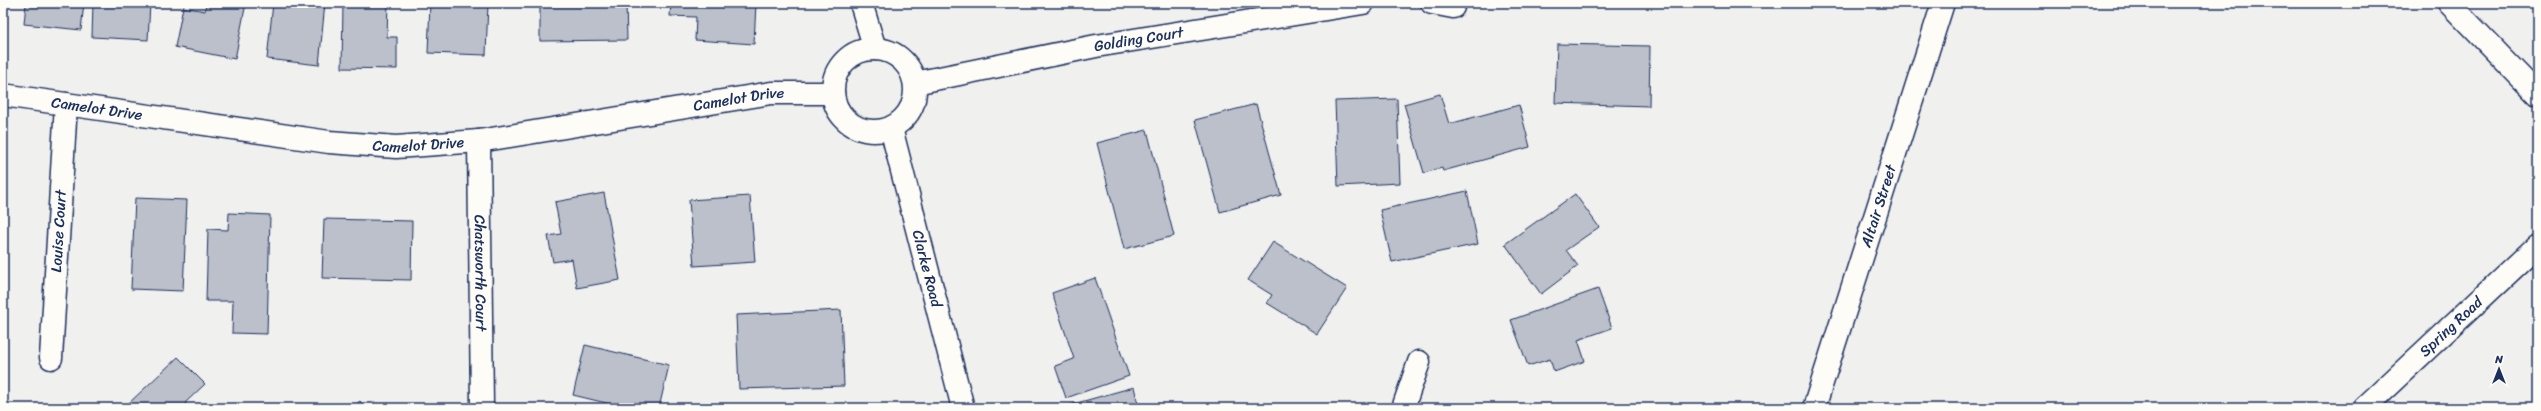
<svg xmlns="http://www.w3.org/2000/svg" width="2541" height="411" font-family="Sriracha,sans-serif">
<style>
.building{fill:#bbc0ca;stroke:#1b2f5e}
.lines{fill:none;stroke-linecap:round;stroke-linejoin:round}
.minor-casing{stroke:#1b2f5e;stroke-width:25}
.major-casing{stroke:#1b2f5e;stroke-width:25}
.minor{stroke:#fdfcf7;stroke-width:22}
.major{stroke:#fdfcf7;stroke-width:22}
.labels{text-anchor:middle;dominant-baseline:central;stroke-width:3;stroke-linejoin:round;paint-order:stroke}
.street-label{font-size:15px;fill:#1b2f5e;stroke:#fdfcf7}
</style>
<rect width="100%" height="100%" fill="#f0f0ee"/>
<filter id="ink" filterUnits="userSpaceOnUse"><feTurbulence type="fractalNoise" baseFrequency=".025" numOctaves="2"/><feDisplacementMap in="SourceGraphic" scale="8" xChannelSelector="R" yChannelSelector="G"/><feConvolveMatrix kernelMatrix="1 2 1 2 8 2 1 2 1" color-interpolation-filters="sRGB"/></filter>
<g filter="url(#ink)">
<path class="building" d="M26 3H84L81 30 24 24Z
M93 3H150L148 40 92 37Z
M206 3H246L235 59 175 47 183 7 205 11Z
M273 3H325L319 65 267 59Z
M343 3H388L387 37H397V69L342 68Z
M430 3H488L486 55 428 53Z
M540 3H626L627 40 540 41Z
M671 3H756L754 44 695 40 696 17 670 16Z
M1557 44 1650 46 1649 106 1555 103Z
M1440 94 1449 124 1519 105 1530 147 1443 171 1442 168 1424 173 1404 104Z
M1397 99 1400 183 1338 186 1335 101Z
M1256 104 1281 195 1220 212 1195 120Z
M1147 130 1174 236 1124 249 1097 143Z
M1467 191 1478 244 1392 262 1380 210Z
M604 193 620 280 577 288 572 259 553 262 548 236 561 234 555 202Z
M1575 194 1599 227 1566 250 1578 266 1541 294 1505 244Z
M750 196 755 262 694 266 689 200Z
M135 198 187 200 183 291 131 289Z
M229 213 270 215 267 334 232 333 233 301H206L208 229 228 230Z
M324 219 412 221 411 280 322 278Z
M1273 242 1347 288 1317 334 1267 303 1272 295 1248 280Z
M1095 278 1129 376 1066 398 1055 366 1074 359 1052 293Z
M1598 289 1612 328 1578 340 1585 361 1554 372 1550 359 1528 366 1511 320Z
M841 310 844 386 739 389 736 315Z
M585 345 669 365 659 408H627L573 395Z
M178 357 205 384 185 403 190 408H132L128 404Z
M1134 387 1139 408H1067L1066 406Z
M360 401 365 408H351Z"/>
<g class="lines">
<defs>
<g id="minor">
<path d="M1432 3 1453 7"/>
<path d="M2449 3 2538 95"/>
<path id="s1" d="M915 83 1096 46 1363 3"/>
<path id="s2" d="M3 95 329 142 396 147 479 141 771 93H833"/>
<path id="s3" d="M479 141 482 406"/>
<path id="s4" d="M51 358 66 104"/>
<path d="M1403 408 1419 362"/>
<path id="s5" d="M1814 408 1943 3"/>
<path id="s6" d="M2364 408 2538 245"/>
</g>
<g id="major">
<path d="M861 3 875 49"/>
<circle cx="874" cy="90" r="41"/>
<path id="s7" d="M891 128 963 408"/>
</g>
</defs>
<use href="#minor" class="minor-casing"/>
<use href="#major" class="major-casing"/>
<use href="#minor" class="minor"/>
<use href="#major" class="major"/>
</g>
</g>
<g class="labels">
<g class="street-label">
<text stroke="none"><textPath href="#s1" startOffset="228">Golding Court</textPath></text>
<text stroke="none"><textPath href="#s2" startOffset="743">Camelot Drive</textPath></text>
<text stroke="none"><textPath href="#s2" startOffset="95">Camelot Drive</textPath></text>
<text stroke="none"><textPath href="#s2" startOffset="419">Camelot Drive</textPath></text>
<text stroke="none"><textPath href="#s5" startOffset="212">Altair Street</textPath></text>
<text stroke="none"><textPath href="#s4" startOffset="127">Louise Court</textPath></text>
<text stroke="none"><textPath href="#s7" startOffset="145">Clarke Road</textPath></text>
<text stroke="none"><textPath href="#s3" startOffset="132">Chatsworth Court</textPath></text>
<text stroke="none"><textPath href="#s6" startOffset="119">Spring Road</textPath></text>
</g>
</g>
<rect width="2541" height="411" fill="none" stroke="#fdfcf7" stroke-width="16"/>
<rect x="8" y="8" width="2525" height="395" fill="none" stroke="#1b2f5e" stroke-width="1.5" filter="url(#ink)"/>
<g transform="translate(2499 369)" stroke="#fdfcf7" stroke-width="3" paint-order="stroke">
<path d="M0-3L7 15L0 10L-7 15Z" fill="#1b2f5e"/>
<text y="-6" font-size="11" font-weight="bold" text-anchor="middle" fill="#1b2f5e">N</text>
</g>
</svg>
